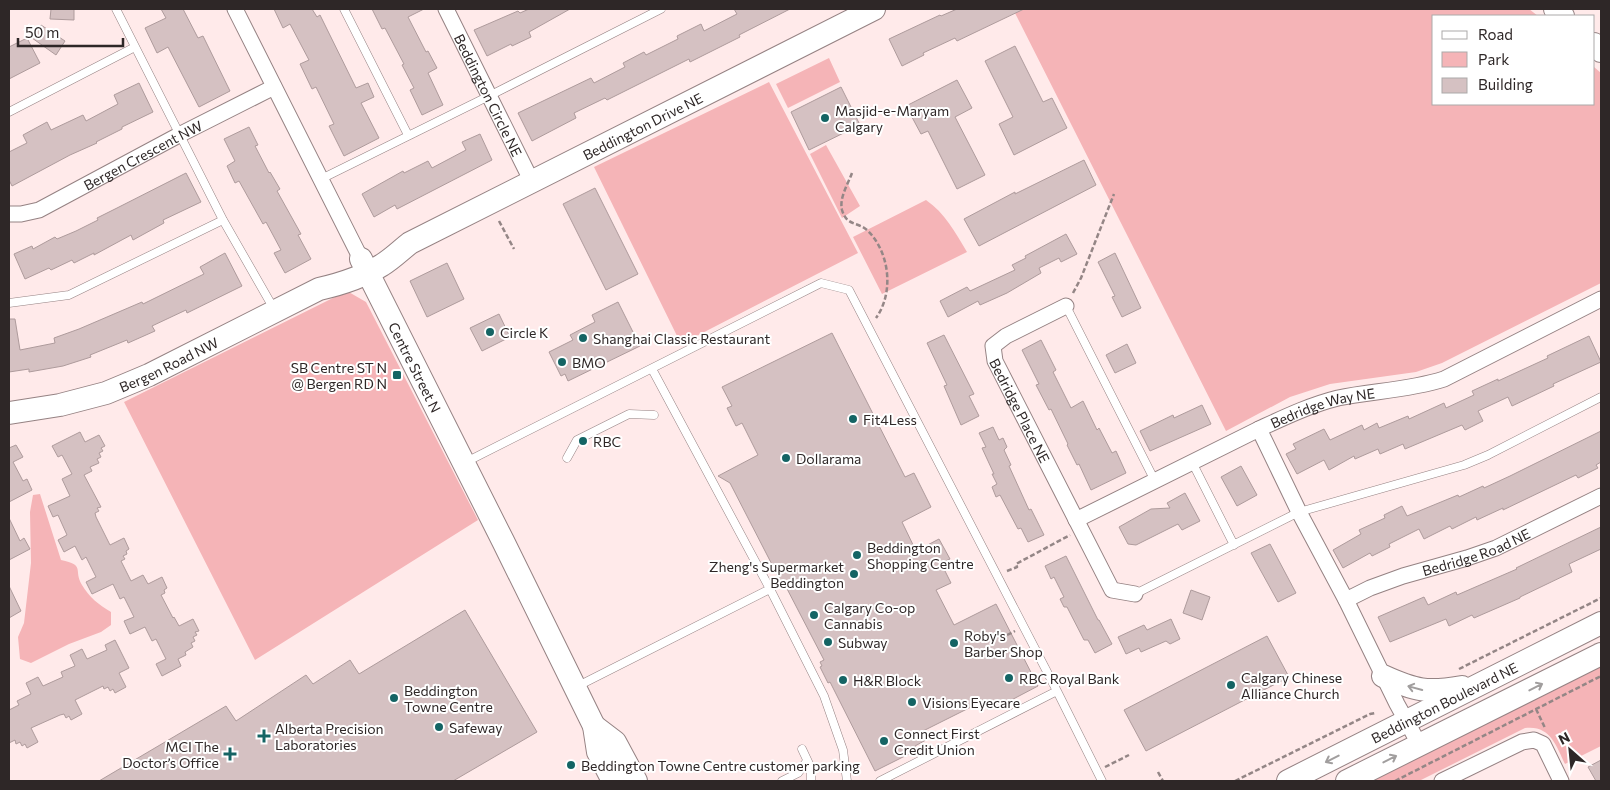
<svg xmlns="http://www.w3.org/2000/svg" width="1610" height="790" font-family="Commissioner,sans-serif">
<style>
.green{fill:#f5b4b7}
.building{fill:#d5c1c2;stroke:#ae9b9c}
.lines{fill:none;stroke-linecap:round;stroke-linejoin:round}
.lane-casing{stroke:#958283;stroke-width:9}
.street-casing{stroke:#958283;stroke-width:17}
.secondary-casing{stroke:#958283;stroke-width:24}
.path{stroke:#948686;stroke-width:2.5;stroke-dasharray:5 2.5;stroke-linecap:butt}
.lane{stroke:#fff;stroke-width:8}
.street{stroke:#fff;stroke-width:15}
.secondary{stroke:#fff;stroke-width:22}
.oneway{stroke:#a19e9e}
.poi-dot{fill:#146464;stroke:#fff;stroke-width:2}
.labels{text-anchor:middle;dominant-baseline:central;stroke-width:4;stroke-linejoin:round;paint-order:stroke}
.street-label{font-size:14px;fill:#2e2727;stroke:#fff}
.poi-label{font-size:14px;fill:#2e2727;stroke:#fff;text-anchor:start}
</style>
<rect width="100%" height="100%" fill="#ffeaea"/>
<path class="green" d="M1013 9H1529L1538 16H1434V104H1594V67L1601 73V283L1442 363 1416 372 1330 384 1290 397 1226 431Z
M829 58 840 82 788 108 776 84Z
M769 82 858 253 681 344 594 167Z
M826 145 860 206 842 218 810 154Z
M926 200C945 213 955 232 967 252L882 294 853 237Z
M347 291 366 302 478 520 255 660 124 402Z
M40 494 61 560C86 565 73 570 82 585 89 597 99 605 111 612V625L101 632 69 644 31 663 20 659 18 637 24 623 31 563 30 512 33 495Z
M1601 664V746L1565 764C1556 745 1550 725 1525 728L1419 781H1367Z"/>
<path class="building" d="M51 9H74V20L50 19Z
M161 9H183L198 38 203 36 230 91 199 107 168 47 157 53 145 28 166 18Z
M274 9H312L317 17 320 15 356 88 368 83 374 97 361 103 379 138 344 156 329 126 334 124 316 87 312 89 300 64 309 60 290 24 283 28Z
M372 9H424L408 17 426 52 428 51 437 68 428 73 443 105 422 115 410 90 414 88 402 65 404 64 385 28 382 29Z
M529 9H570L529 32 531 37 512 46 511 44 487 56 474 30 518 11 520 13Z
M734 9H790L739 35 740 37 690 62 689 59 607 100 605 98 574 113 576 118 532 141 518 113 591 78 594 83 625 67 623 63 644 52 646 55 678 39 677 36 701 24 704 31 737 14Z
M957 9H1024L957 41 955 38 923 53 924 55 902 66 889 39 940 15 941 16Z
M41 25 65 41 56 55 32 38Z
M27 38 40 63 9 79V47Z
M1015 46 1043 102 1052 98 1067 128 1014 155 999 124 1013 117 985 61Z
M957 80 972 108 955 117 985 175 957 189 928 131 921 134 906 106Z
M139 83 153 112 122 127V129L96 142 97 143 70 155 12 186 9 180V152L27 143 23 135 47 122 51 130 83 115 86 121 118 104 114 95Z
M841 87 860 125 809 150 791 112Z
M249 127 258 145 255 146 269 173 270 172 280 189 277 191 301 234 298 235 311 259 285 273 274 253 281 250 266 222 263 224 239 181 235 183 227 166 235 161 224 139Z
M480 134 492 160 397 209 395 205 374 217 362 194 403 171 404 173 428 161 432 168 466 150 462 142Z
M1084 160 1096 185 979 246 964 219 1015 192V194Z
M186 173 201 202 163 220 164 223 133 240 131 235 94 255V253L74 263 72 260 51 270 49 268 25 279 14 254 32 246 33 249 55 237 57 239 76 231 98 220 97 218 117 208Z
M595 188 638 274 606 290 563 204Z
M1066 234 1077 254 1061 262 1059 258 1039 268 1041 273 1007 293 980 305 978 301 948 317 940 301 967 287 970 291 1015 270 1012 265 1026 258 1025 256Z
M225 253 242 286 187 313 186 310 152 326 155 331 128 343 127 340 90 355 91 357 63 366 29 372V369L9 372V319H15L20 350 55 343 54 338 79 329 142 302 143 304 204 274 200 267Z
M1115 253 1141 308 1122 317 1112 297 1115 296 1098 262Z
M447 263 464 299 427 317 410 281Z
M618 302 640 346 568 381 565 374 561 376 549 352 573 340 570 335 595 322 592 315Z
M499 314 510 337 482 351 470 328Z
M832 333 905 477 914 473 931 507 902 522 916 551 939 539 950 559 941 563 951 583 936 590 954 625 996 604 1038 686 1000 706 998 703 987 709 983 701 921 732 926 740 915 746 917 750 875 771 830 682 828 683 820 667 822 666 820 662 824 660 784 583 782 584 730 483 718 476 758 455 742 423 736 426 727 408 732 406 722 387Z
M944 335 974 394 969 396 979 416 961 425 944 386 947 385 927 343Z
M1589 336 1601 362 1553 384 1554 386 1512 406 1508 397 1478 411 1483 421 1465 430 1462 425 1405 449 1403 444 1380 454 1378 449 1355 459 1354 456 1329 470 1324 460 1297 474 1286 454 1296 449 1293 444 1324 429 1330 440 1362 425 1364 430 1377 423 1379 428 1408 416 1409 419 1444 403 1446 408 1474 395 1472 391 1498 379V381L1548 358 1547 356Z
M1041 340 1056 370 1053 372 1071 408 1083 401 1097 430 1099 428 1112 453 1116 451 1126 473 1091 490 1079 464 1077 465 1067 445 1068 444 1051 409 1049 410 1036 385 1039 384 1022 350Z
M1127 344 1136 363 1115 373 1106 355Z
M1202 405 1211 424 1150 451 1140 431 1173 415 1174 418Z
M993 427 999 440 1003 438 1007 447 1004 450 1011 465 1009 466 1029 510 1031 509 1044 535 1028 542 1021 528 1018 529 1000 495 996 497 992 487 997 484 992 474H994L982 448 986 447 979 433Z
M1601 431V462L1596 465 1598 468 1578 478 1576 475 1503 510V508L1477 520 1476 517 1452 529 1450 526 1424 539 1419 529 1389 544 1390 547 1372 556 1370 553 1343 568 1333 550 1361 534 1359 530 1385 518 1384 515 1402 506 1407 516 1458 495 1459 497 1483 486 1484 488 1510 476Z
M80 432 85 442 99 435 105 446 101 448 103 451 99 453 101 457 97 459 99 463 90 467 92 471 84 475 101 507 97 508 99 511 95 513 96 517 110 545 124 538 129 549 126 551 127 554 123 556 125 559 121 561 131 581 143 575 148 584 162 577 167 588 164 590 165 593 161 595 173 618 174 617 179 626 193 619 199 631 195 632 197 635 193 637 195 641 191 643 193 647 185 652 186 655 178 659 181 666 162 676 156 664 166 659 156 639 152 641 145 627 130 634 124 621 134 617 124 597 120 599 113 584 92 594 86 582 96 577 86 557 82 560 75 546 64 552 58 540 67 535 58 515 53 517 48 506 70 496 62 479 72 474 62 455 58 457 52 446Z
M16 445 23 457 13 462 23 481 27 479 32 490 9 502V448Z
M1241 466 1257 495 1237 506 1221 477Z
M1185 493 1200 521 1182 530 1178 524 1136 545 1128 544 1119 527 1151 509 1170 508 1167 503Z
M9 518 20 541 24 538 30 549 9 560Z
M1601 527V549L1569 564 1572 572 1520 597V598L1474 618 1472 615 1449 626 1446 619 1390 642 1378 617 1424 597 1428 605 1456 592 1457 595 1517 569 1516 568Z
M1270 544 1296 593 1278 602 1251 553Z
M1066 556 1098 620H1099L1112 644 1095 653 1088 640H1084L1067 607H1064L1060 599 1064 597 1054 577 1051 579 1045 566Z
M9 586 21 611 9 618Z
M1191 590 1210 597 1202 620 1183 613Z
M465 610 537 732 453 781H99L226 706 236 721 306 675 313 684 350 660 359 674Z
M1171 619 1180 639 1170 644 1166 641 1141 652 1139 648 1126 654 1118 637 1144 625 1147 630Z
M1267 636 1289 677 1146 751 1124 710Z
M115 640 129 668 119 673 126 687 115 693 113 689 110 691 108 687 104 689 103 686 75 700 82 714 71 720 69 716 66 718 64 714 60 715 31 728 38 742 27 748 25 744 22 746 20 742 16 744 15 740 9 743V710L19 705 17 701 31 694 26 683 38 677 43 686 63 677 61 672 75 666 70 655 82 649 87 659 107 650 105 645Z
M1601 760V781H1596L1588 767Z"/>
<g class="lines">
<defs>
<path id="lane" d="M116 9 223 220 274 309
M344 9 408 135
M9 112 135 47
M321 179 489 96 661 9
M9 303 69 295 223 220
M1066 306 1155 481
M652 369 770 589
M567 458 577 440 629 414 654 415
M466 462 821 283 849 290 1057 691
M1192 462 1234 545
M1135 594 1299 512 1464 465 1488 455 1601 397
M576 687 770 589 824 696 843 750 847 781
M802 749 811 768V781
M782 781 798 773 807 761
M880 781 1057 691 1102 781"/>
<g id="street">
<path d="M235 9 361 259"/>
<path id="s1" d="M446 9 532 182"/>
<path id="s2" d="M9 214H21L39 210 179 135 274 87"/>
<path id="s3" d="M1066 306 1006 336 993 346 995 361 1112 590 1135 594"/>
<path d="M1076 520 1259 429"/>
<path id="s4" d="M1346 600 1370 588 1403 576 1467 558 1496 548 1601 496"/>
<path id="s5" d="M1419 744 1397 704 1346 600 1299 512 1259 429C1285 417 1310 405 1338 398 1373 391 1410 390 1444 379L1601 299"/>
<path d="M1442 781 1522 742 1534 740 1543 744 1561 781"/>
</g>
<g id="secondary">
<path d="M1555 9 1563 16"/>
<path d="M1594 44 1601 51"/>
<path id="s6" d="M361 259 503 541 594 726 598 752 613 781"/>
<path id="s7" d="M9 413 60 405 106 393 130 383 149 375 319 289C341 284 363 277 382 265 392 259 401 250 410 243L874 9"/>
<path d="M1383 676C1416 691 1427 693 1462 687"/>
<path d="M594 726 615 742 636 781"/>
<path id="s8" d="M1288 781 1601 623"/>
<path d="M1347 781 1601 654"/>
</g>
</defs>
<use href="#lane" class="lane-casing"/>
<use href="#street" class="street-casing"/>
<use href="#secondary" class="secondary-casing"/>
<path class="path" d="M852 173C848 184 839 198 842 210 847 227 858 221 868 231 890 253 894 293 876 318
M499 221 514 249
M1073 293 1081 278 1114 194
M1007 571 1017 567 1016 564 1070 535
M1007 635 1015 631
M1459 669 1601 598
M1536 709 1545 728
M1105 767 1129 755
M1158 772 1163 781
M1235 781 1370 714 1375 713
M1395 781 1601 676"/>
<use href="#lane" class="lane"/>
<use href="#street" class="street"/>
<use href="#secondary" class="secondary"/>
</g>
<defs><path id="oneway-shaft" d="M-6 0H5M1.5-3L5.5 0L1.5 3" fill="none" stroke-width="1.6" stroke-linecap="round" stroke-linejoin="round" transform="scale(1.25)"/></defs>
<g class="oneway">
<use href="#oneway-shaft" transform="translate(1536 687) rotate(-27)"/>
<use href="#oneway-shaft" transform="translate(1415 688) rotate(-165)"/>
<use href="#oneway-shaft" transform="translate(1332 759) rotate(153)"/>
<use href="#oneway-shaft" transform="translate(1390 759) rotate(-27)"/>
</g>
<g class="poi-dot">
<circle cx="825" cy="118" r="5"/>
<circle cx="490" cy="332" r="5"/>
<circle cx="583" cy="338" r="5"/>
<circle cx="562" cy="362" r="5"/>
<rect x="392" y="370" width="10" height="10" rx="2.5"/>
<circle cx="853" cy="419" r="5"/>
<circle cx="583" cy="441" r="5"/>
<circle cx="786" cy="458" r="5"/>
<circle cx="857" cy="555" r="5"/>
<circle cx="854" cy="574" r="5"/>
<circle cx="814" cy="615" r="5"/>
<circle cx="828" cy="642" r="5"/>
<circle cx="954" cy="643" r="5"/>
<circle cx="1009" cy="678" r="5"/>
<circle cx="843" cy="680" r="5"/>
<circle cx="1231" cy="685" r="5"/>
<circle cx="394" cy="698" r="5"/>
<circle cx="912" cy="702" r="5"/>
<circle cx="439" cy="727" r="5"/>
<path d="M261.5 728.5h5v5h5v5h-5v5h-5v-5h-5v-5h5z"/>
<circle cx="884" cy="741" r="5"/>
<path d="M227.5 746.5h5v5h5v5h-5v5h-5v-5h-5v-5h5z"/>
<circle cx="571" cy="765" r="5"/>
</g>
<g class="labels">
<g class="street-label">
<text stroke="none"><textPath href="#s1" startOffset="96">Beddington Circle NE</textPath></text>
<text stroke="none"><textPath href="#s7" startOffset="700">Beddington Drive NE</textPath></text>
<text stroke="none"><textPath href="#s2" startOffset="148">Bergen Crescent NW</textPath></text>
<text stroke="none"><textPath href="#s7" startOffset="168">Bergen Road NW</textPath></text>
<text stroke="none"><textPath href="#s6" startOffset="121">Centre Street N</textPath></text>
<text stroke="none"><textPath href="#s5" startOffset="421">Bedridge Way NE</textPath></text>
<text stroke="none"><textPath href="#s3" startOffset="154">Bedridge Place NE</textPath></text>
<text stroke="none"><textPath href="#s4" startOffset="139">Bedridge Road NE</textPath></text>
<text stroke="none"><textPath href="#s8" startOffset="175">Beddington Boulevard NE</textPath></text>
</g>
<g class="poi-label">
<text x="835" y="110">Masjid-e-Maryam<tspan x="835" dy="16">Calgary</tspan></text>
<text x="500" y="332">Circle K</text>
<text x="593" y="338">Shanghai Classic Restaurant</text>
<text x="572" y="362">BMO</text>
<text x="387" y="367" text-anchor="end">SB Centre ST N<tspan x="387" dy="16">@ Bergen RD N</tspan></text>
<text x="863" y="419">Fit4Less</text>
<text x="593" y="441">RBC</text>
<text x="796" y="458">Dollarama</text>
<text x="867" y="547">Beddington<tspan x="867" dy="16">Shopping Centre</tspan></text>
<text x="844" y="566" text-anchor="end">Zheng's Supermarket<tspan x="844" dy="16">Beddington</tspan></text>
<text x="824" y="607">Calgary Co-op<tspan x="824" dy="16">Cannabis</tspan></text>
<text x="964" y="635">Roby's<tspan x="964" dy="16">Barber Shop</tspan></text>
<text x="838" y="642">Subway</text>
<text x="1241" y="677">Calgary Chinese<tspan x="1241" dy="16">Alliance Church</tspan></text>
<text x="1019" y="678">RBC Royal Bank</text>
<text x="853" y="680">H&amp;R Block</text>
<text x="404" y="690">Beddington<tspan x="404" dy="16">Towne Centre</tspan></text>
<text x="922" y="702">Visions Eyecare</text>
<text x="449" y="727">Safeway</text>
<text x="275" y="728">Alberta Precision<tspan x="275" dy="16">Laboratories</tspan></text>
<text x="894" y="733">Connect First<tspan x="894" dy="16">Credit Union</tspan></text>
<text x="219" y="746" text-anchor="end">MCI The<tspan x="219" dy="16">Doctor’s Office</tspan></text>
<text x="581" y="765">Beddington Towne Centre customer parking</text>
</g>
</g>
<rect width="1610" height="790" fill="none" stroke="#2e2727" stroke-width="20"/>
<rect x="1432" y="15" width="162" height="90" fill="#ffffff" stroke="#aba9a9"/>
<rect x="1442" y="31" width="25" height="8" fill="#ffffff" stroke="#aba9a9"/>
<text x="1478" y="40" font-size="15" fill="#2e2727">Road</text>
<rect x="1442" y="52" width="25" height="15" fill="#f5b4b7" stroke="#aba9a9"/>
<text x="1478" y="65" font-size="15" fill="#2e2727">Park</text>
<rect x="1442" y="78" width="25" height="15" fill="#d5c1c2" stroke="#aba9a9"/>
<text x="1478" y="90" font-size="15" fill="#2e2727">Building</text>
<g transform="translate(1570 750) rotate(333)" stroke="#ffffff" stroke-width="4" paint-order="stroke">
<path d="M0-4L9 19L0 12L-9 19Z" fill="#2e2727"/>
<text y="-8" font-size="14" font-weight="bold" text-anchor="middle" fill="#2e2727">N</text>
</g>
<path d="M18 38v8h105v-8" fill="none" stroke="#2e2727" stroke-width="2.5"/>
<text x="25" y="38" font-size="15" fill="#2e2727" stroke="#ffffff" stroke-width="4" paint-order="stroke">50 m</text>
</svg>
